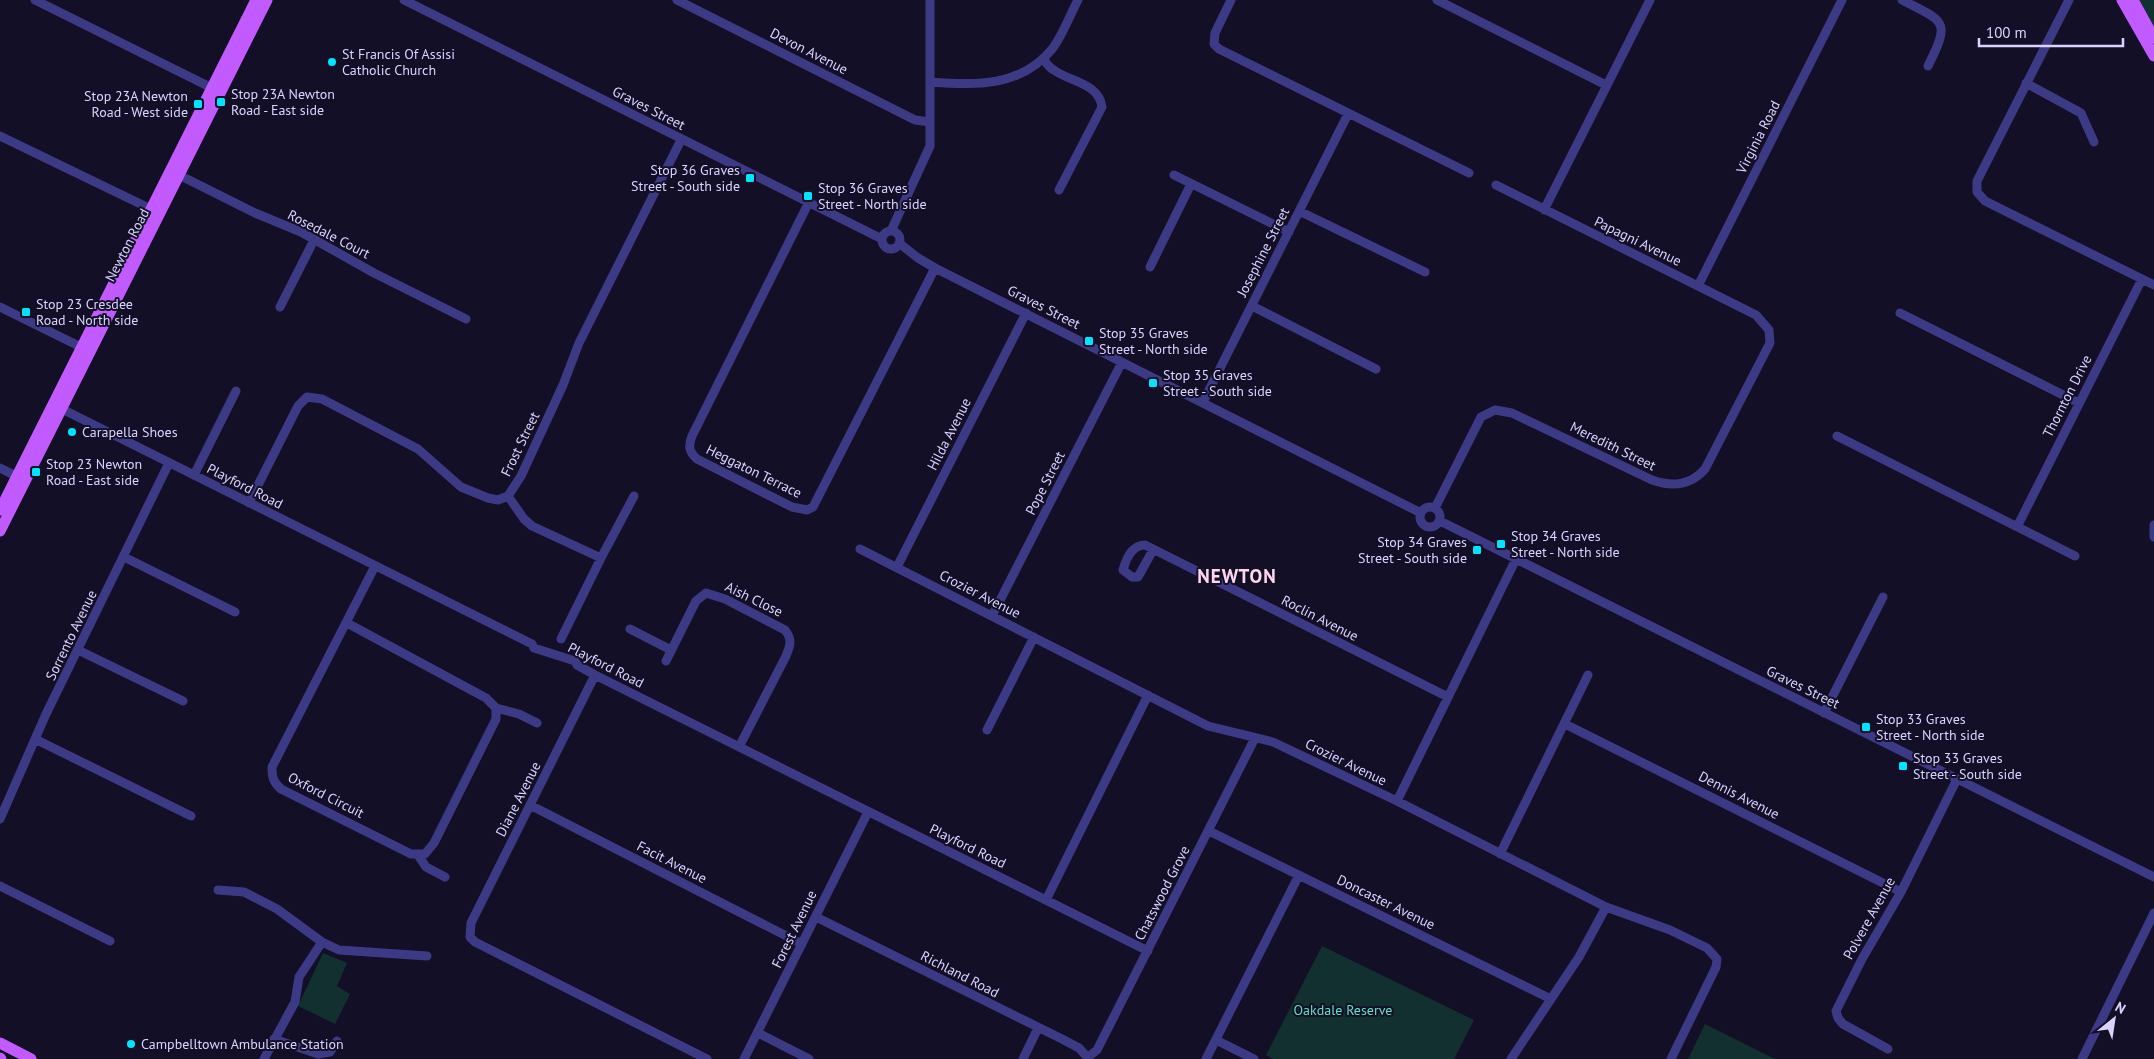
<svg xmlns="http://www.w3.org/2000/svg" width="2154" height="1059" font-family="'PT Sans',sans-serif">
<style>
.green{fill:#12302f}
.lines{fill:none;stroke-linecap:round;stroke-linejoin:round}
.minor{stroke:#3d3a85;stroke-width:9}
.major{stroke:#c25bff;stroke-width:11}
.poi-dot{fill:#00e5ff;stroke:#130f26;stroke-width:2}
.labels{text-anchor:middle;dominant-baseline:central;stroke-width:4;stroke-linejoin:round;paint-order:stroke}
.street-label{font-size:14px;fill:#d9d4ff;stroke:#130f26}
.poi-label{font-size:14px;fill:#d9d4ff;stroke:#130f26;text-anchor:start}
.park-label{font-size:14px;fill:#5fe0c0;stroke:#130f26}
.district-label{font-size:19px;font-weight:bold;letter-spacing:1px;fill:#ffd6f0;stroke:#130f26}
</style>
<rect width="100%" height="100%" fill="#130f26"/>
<path class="green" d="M2133 0H2154V38Z
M1322 946 1474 1020 1454 1059H1273L1266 1055Z
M323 953 347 963 337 986 350 994 335 1024 298 1006Z
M1705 1024 1775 1059H1688Z"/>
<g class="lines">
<path class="minor" d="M35 0 216 90
M404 0 882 239
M677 0 915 120 930 122
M1231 0 1215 33 1214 44 1219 49 1469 173
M1437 0 1606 85
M1902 0C1945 22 1951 20 1928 66
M2069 0 1977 181V192L1985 201 2154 285
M1043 59C1046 62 1049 68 1054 70 1070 82 1099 83 1102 107L1059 190
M930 82C975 85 1021 88 1053 48 1063 34 1070 15 1078 0
M2026 83 2081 113 2094 142
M0 136 155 211
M179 175 255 213 301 232 374 273 466 319
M1174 175 1289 232
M808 204 692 436C688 446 689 452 697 459L792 507 807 510 813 507 935 268
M1544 210 1650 0
M1299 211 1425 272
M891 231 930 146V0
M882 240a9 9 0 1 1 18 0a9 9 0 1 1-18 0Z
M899 243 918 258 935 268 1421 513
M1150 267 1191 184
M1698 286 1842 0
M1252 306 1376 369
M0 307 87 350
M280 307 314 240
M1900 313 2079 403
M1203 402 1348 114
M56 406 532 644 534 648 575 661 577 665 595 675 1148 951
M1837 436 2075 556
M0 468 22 479
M194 475 236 391
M508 496 524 519 532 526 601 558 634 496
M249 503 298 406 307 397 322 399 418 449 461 487 488 498 498 500 508 496 521 476 563 385 579 343 681 140
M1420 517a10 10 0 1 1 20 0a10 10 0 1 1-20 0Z
M1435 508 1481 417 1495 410 1512 413 1652 480C1672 487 1690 486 1705 469L1770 343 1769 330 1756 315 1496 185
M1440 521 2154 877
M2018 525 2142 279
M2154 525V537
M860 549 1208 726 1273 742 1397 801 1606 907 1670 930 1707 948 1717 959 1716 967 1671 1059
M1153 550 1138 577H1132L1123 570C1126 559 1132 545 1145 545L1448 697
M124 557 235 612
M897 567 1026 313
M992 616 1122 362
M347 623 486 698 496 708V719L434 843 425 854H411L281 789C273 782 272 777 272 767L375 566
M630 629 671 650
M561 639 601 558
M78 650 183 701
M666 661 696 601 706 593 725 599 785 630C793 640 790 647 785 658L739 747
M595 675 471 923 470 937 475 942 707 1059
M496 708 519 714 537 723
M1824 713 1883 597
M1565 724 1901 892
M987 730 1034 637
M37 740 191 816
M1397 801 1516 559
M530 805 802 944
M0 819 46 714 169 463
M1209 831 1551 999
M1500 854 1588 675
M418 855 426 867 445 877
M0 886 110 941
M218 890 244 892 277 909 322 942 339 950 427 956
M1046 900 1148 695
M816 917 1062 1039 1079 1048 1089 1059
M758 1033 809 1059
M274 1039 318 1054 330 1052 337 1041
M1216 1040 1254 1059
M1888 1049 1843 1024 1838 1018 1836 1011 1862 959 1901 892 1957 779
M1088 1057 1097 1050 1255 738
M264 1059 295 1002 299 977 322 942
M744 1059 868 812
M1023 1059 1038 1028
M1206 1059 1299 875
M1511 1059 1579 957 1606 907
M2082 1059 2154 913"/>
<path class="major" d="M2122 0 2154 56
M2133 0 2154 38
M0 510 256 0
M0 531 267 0
M0 1043 31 1059
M0 1058 1 1059"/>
</g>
<g class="poi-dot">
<circle cx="332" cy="62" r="5"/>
<rect x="216" y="97" width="10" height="10" rx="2.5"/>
<rect x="193" y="99" width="10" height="10" rx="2.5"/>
<rect x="745" y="173" width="10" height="10" rx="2.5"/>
<rect x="803" y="191" width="10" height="10" rx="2.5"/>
<rect x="21" y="307" width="10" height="10" rx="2.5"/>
<rect x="1084" y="336" width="10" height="10" rx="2.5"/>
<rect x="1148" y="378" width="10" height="10" rx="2.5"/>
<circle cx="72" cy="432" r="5"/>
<rect x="31" y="467" width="10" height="10" rx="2.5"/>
<rect x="1496" y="539" width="10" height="10" rx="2.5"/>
<rect x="1472" y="545" width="10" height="10" rx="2.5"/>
<rect x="1861" y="722" width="10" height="10" rx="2.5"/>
<rect x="1898" y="761" width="10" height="10" rx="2.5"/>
<circle cx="131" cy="1044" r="5"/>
</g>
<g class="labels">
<g class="street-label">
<text transform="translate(809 51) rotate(27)">Devon Avenue</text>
<text transform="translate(649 108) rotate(27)">Graves Street</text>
<text transform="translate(1758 137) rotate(-63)">Virginia Road</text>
<text transform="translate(329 234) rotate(27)">Rosedale Court</text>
<text transform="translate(1638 241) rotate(26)">Papagni Avenue</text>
<text transform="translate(127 245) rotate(-63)">Newton Road</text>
<text transform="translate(1263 252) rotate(-63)">Josephine Street</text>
<text transform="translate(1044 307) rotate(27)">Graves Street</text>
<text transform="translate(2067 396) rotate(-63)">Thornton Drive</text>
<text transform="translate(949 434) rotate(-63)">Hilda Avenue</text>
<text transform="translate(520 444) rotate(-64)">Frost Street</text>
<text transform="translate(1613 446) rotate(26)">Meredith Street</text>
<text transform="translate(754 471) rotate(26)">Heggaton Terrace</text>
<text transform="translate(1045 483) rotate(-63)">Pope Street</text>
<text transform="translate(245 486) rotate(27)">Playford Road</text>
<text transform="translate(980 594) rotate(27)">Crozier Avenue</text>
<text transform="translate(754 599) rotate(26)">Aish Close</text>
<text transform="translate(1320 618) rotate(27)">Roclin Avenue</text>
<text transform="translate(71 635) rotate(-64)">Sorrento Avenue</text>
<text transform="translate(606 665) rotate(27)">Playford Road</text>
<text transform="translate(1803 687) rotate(26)">Graves Street</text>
<text transform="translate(1346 762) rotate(26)">Crozier Avenue</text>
<text transform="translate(326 795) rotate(27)">Oxford Circuit</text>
<text transform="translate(1739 795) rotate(27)">Dennis Avenue</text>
<text transform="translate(518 799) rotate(-63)">Diane Avenue</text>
<text transform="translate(968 846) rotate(26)">Playford Road</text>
<text transform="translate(672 862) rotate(27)">Facit Avenue</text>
<text transform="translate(1162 893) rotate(-63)">Chatswood Grove</text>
<text transform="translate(1386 902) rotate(26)">Doncaster Avenue</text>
<text transform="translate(1869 918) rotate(-61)">Polvere Avenue</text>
<text transform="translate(794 929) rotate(-64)">Forest Avenue</text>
<text transform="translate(960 974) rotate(27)">Richland Road</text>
</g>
<g class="poi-label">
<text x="342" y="54">St Francis Of Assisi<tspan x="342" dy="16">Catholic Church</tspan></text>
<text x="231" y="94">Stop 23A Newton<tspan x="231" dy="16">Road - East side</tspan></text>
<text x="188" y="96" text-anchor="end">Stop 23A Newton<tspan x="188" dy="16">Road - West side</tspan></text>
<text x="740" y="170" text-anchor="end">Stop 36 Graves<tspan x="740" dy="16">Street - South side</tspan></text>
<text x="818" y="188">Stop 36 Graves<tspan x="818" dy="16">Street - North side</tspan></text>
<text x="36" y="304">Stop 23 Cresdee<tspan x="36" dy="16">Road - North side</tspan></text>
<text x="1099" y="333">Stop 35 Graves<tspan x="1099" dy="16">Street - North side</tspan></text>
<text x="1163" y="375">Stop 35 Graves<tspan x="1163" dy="16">Street - South side</tspan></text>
<text x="82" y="432">Carapella Shoes</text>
<text x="46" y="464">Stop 23 Newton<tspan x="46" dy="16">Road - East side</tspan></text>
<text x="1511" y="536">Stop 34 Graves<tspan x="1511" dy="16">Street - North side</tspan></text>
<text x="1467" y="542" text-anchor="end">Stop 34 Graves<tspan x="1467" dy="16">Street - South side</tspan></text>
<text x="1876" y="719">Stop 33 Graves<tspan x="1876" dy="16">Street - North side</tspan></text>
<text x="1913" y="758">Stop 33 Graves<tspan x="1913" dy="16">Street - South side</tspan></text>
<text x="141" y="1044">Campbelltown Ambulance Station</text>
</g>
<g class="park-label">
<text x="1343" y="1010">Oakdale Reserve</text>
</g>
<g class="district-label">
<text x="1237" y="576">NEWTON</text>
</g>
</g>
<g transform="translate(2114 1019) rotate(30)" stroke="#130f26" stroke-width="4" paint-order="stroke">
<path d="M0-4L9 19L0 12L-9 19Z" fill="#d9d4ff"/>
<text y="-8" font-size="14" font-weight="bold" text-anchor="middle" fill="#d9d4ff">N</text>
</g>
<path d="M1979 38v8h144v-8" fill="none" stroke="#d9d4ff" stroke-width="2.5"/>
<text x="1986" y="38" font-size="15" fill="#d9d4ff" stroke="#130f26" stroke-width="4" paint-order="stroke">100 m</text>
</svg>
